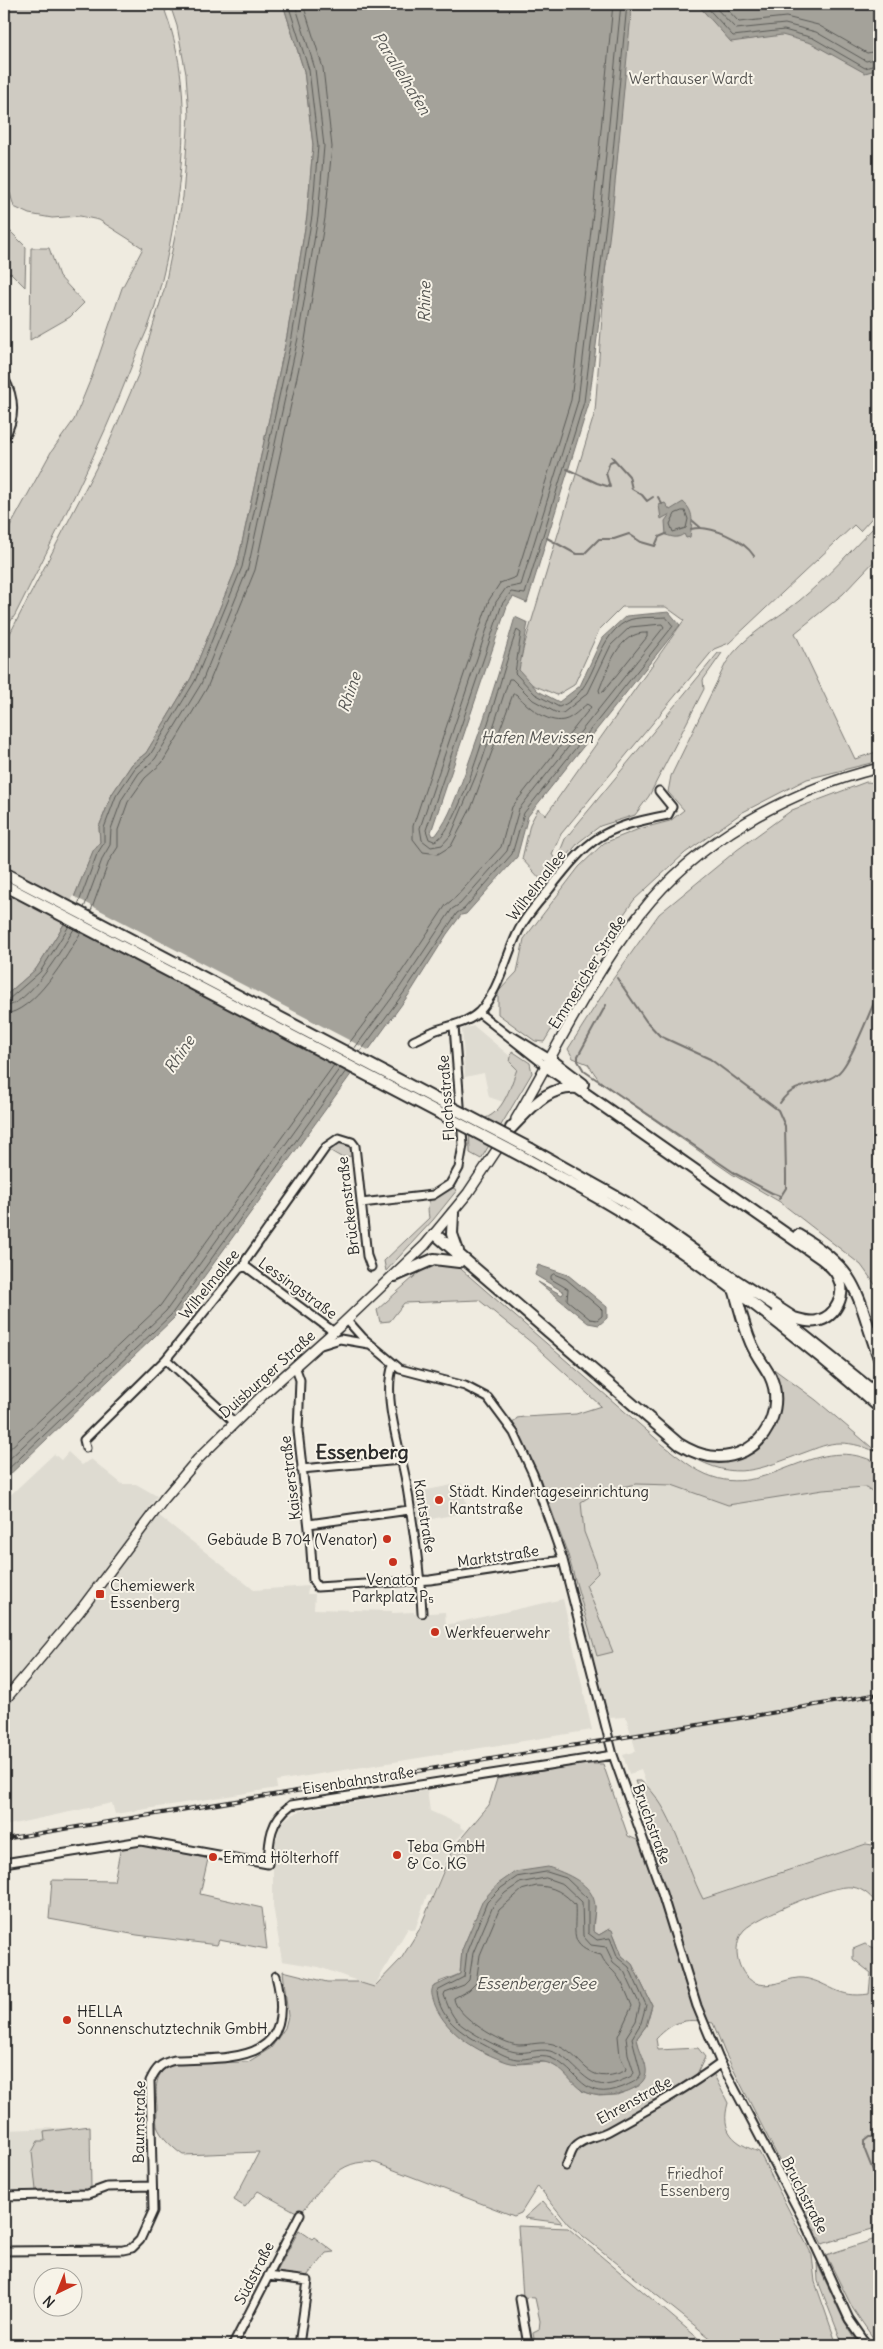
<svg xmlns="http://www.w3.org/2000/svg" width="883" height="2349" font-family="Delius,sans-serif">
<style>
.built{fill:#dedbd1}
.green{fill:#cfcbc2;stroke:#7d7b76;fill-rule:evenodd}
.water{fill:#a4a29a;stroke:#74726e}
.pier{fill:#efebe0}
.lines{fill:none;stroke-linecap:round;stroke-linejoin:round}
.shore{stroke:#5b5b57;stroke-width:1}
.stream{stroke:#74726e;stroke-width:2}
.minor-casing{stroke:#2b2b2b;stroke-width:11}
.major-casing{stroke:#2b2b2b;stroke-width:12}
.highway-casing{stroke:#2b2b2b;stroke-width:14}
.minor{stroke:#f7f3e8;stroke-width:7}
.major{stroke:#f7f3e8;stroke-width:9}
.highway{stroke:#f7f3e8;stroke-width:10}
.rail-casing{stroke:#2b2b2b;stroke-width:4}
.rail{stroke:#f7f3e8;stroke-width:2;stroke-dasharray:5.5;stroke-linecap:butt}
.highway-bridge-casing{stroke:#2b2b2b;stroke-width:14;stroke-linecap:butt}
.highway-bridge{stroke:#f7f3e8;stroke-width:10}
.poi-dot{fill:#c8321e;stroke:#f7f3e8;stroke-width:2}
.labels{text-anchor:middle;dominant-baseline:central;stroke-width:4;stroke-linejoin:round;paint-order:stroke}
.park-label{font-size:15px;fill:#545351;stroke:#f7f3e8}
.street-label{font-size:15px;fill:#2b2b2b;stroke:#f7f3e8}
.poi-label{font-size:15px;fill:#2b2b2b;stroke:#f7f3e8;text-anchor:start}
.water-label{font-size:16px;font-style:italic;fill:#555552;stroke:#f7f3e8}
.district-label{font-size:20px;font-weight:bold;fill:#2b2b2b;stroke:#f7f3e8}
</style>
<rect width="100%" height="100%" fill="#efebe0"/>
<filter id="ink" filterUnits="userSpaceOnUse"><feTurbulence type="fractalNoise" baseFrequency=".02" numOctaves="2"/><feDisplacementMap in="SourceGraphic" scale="10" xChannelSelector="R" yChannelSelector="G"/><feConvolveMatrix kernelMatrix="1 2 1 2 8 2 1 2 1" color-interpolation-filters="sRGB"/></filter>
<g filter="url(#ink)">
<path class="built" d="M474 1026 523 1067 506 1103 489 1097 484 1073 465 1077 462 1029Z
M68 1452 82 1465 91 1459 122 1484H136L157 1496 149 1508 254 1590 309 1586 307 1594H315L314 1609 392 1611V1613L414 1612V1614L445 1612 446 1625 563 1599 592 1730 276 1781 277 1788 115 1814 112 1803 4 1826V1501L54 1454 61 1460Z
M668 1464 712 1486 879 1484V1839L689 1903 641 1770 629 1774 623 1755 636 1751 626 1717 608 1718 569 1559 545 1485Z
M462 1483 468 1512 416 1522 412 1493Z
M427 1790 430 1811 461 1825 460 1827 466 1830 452 1844 432 1896 427 1895 415 1930 408 1928 374 1987 319 1967 282 1961 273 1905V1870L274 1848 281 1823 291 1815 303 1810Z
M88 2127 90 2187 4 2191V2130Z"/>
<path class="green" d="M5 4H283L304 71 313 145 307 216 287 336 237 566 191 678 146 753 132 764 112 794 99 827 100 842 93 852 75 895 71 913 36 969 4 997V645L109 443 138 375 164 290 183 197 189 115 186 74 177 26 171 8 165 11C185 64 186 119 180 175 175 222 166 270 152 316 147 333 138 348 132 365 99 451 56 533 15 615L4 631V538L51 452 74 420 92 376 122 288 143 248 99 220 80 216 52 218 29 214 14 207 10 193 4 190Z
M611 4H879V510L860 531 854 525 729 643 714 649 561 834 552 854 559 867 544 883 522 859 530 824 538 809 546 815 684 620 666 607H622L599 630 574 685 557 695 528 683 519 676 518 666 595 412 611 195Z
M4 225 26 247 25 287 11 273 4 276Z
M31 248H49L59 276 84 303 70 317 30 340Z
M879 522V556L843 594 795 633 855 759 879 751V761L807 779 743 812 685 853 634 900 600 948 544 1042 535 1041 498 1014V992L517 972 524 939 579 867 604 843 639 829 670 821 684 810 668 792 671 776 726 663C744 635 774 621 799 601 828 577 853 548 879 522Z
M718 653H722L703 680 704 689 649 796 635 815 600 826 579 842 563 861 559 854 565 839Z
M866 782 879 783V1290L861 1265 780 1202 732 1174 616 1093 599 1080 588 1064 573 1058 568 1049 608 986 659 914 737 850 792 810Z
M512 1051 530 1063 532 1073 481 1159 470 1153 469 1120C500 1123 508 1094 517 1069L510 1062Z
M337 1142 348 1145 353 1156 341 1157 329 1150Z
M453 1188 457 1190 433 1220 386 1271 384 1261 429 1218C425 1192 435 1200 453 1188Z
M434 1261 454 1263 662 1444C678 1456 694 1471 713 1477 771 1497 816 1430 879 1464V1496L866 1487 823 1490 728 1505 672 1485 636 1484 597 1492 581 1502 584 1532 596 1563 598 1573 586 1585 613 1652 597 1656 568 1555 538 1473 513 1423 517 1418 524 1417 576 1414 601 1406 532 1343 479 1300 404 1303 390 1321 380 1322 377 1310 424 1268Z
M771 1367 816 1400 877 1452C865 1447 853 1443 840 1443 828 1443 817 1448 806 1452 759 1469 736 1483 689 1455L751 1451 778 1395Z
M582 1764H603L628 1836 655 1848 657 1843 635 1781H641C673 1806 684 1863 703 1899L866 1844 879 1846V1906C871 1897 865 1889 852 1887 833 1884 758 1916 744 1930 730 1946 738 1979 759 1984 774 1988 790 1976 804 1978 831 1983 837 1999 869 1994L871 1973 853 1959V1949L865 1944 879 1950V2227L822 2244 725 2053 713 2023C687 2018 675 2019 656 2039L658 2050 698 2048 705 2057 697 2074 641 2110 600 2131 604 2139 676 2098 713 2073 728 2103C720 2132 734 2143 759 2152L812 2255 815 2282 837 2345H719L568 2224 538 2186 521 2213 514 2216 376 2163C338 2156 322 2189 300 2214L258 2191 245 2207 234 2200 259 2152 183 2155C175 2150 160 2136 157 2126 156 2121 157 2113 157 2107 156 2088 153 2073 173 2064L248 2062 271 2048 285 2028 288 2016 283 1971 327 1982H358L374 1987 401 1959 419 1930 453 1848 489 1805 497 1779ZM595 1906 593 1931 599 1935 606 1931 614 1935 622 1956 632 1964 652 2005 646 2026 637 2038 639 2051 645 2064 639 2086 617 2095 599 2096 583 2092 561 2069 547 2062 518 2064 470 2044 439 1982 460 1974 462 1950 472 1927Z
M142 1843 208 1859 200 1894 262 1908 267 1949 219 1940 217 1945 137 1935 49 1919 52 1880 114 1881 121 1847Z
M90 2126 91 2189 36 2190 32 2152 38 2141H45L44 2132Z
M543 2201 562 2223 524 2218Z
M518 2226 568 2228 706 2345H535L533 2333 539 2330 540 2321 535 2298 523 2297Z
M299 2230 312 2239 314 2237 334 2252 326 2253 307 2276 275 2275Z
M879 2238V2345H878L853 2309 826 2255Z
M817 2263 844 2321 859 2345H843L818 2281Z"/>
<path class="water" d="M283 4H632L612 215 589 403 527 603 513 597 507 606 431 832 433 836 436 835C450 817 457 794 465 773 484 721 500 670 515 617L528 623 519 670 538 691 559 702 580 686 602 638 626 616 669 612 680 625 528 816 517 857 466 914 461 915 447 934 410 993 174 1318 4 1480V997L36 969 71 913 75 895 93 851 100 842 99 827 112 794 132 764 146 753 191 678 237 566 287 336 307 216 313 145 304 71Z
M697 4H879V69L865 73 811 43 782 35 731 42Z
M683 502C695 512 692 522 690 537L686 538 684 534C677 539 673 537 666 535L665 521 670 514 661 519 659 505 665 503 670 510Z
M538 1265 568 1275 607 1307V1318L599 1325 588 1323 538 1282 562 1295 564 1292 535 1275Z
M548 1867C565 1873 595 1884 595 1907 595 1915 592 1923 593 1931L599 1935 609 1929 612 1930 622 1956 632 1964 652 2005 646 2026 637 2038C638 2049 648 2064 646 2074 643 2094 597 2101 583 2091 570 2083 564 2068 548 2063 535 2058 521 2067 507 2062 478 2052 447 2034 435 2005 433 1998 430 1993 433 1987L460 1974 462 1950 483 1900 498 1884 515 1872Z"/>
<path class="pier" d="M73 896 370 1051 353 1075 62 922 69 912Z"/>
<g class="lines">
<path class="shore" d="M704 4 733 36 784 30 813 38 865 68 879 64
M712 4 736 29 785 24 816 32 866 61 879 58
M722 4 739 22 786 17 818 25 867 53 879 51
M682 511H685L688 519 686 528 673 532 670 524 675 514Z
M647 633V637L603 692 600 693 599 690C608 669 618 631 647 633Z
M78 905 97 854 104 843V828L116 796 135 768 150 755 195 681 242 567 292 337 312 216 318 146 309 70 288 4
M84 908 103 857 110 845 111 829 122 799 139 773 155 759 201 684 248 568 298 338 318 217 324 146 315 69 295 4
M91 911 109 861 118 847V830L128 802 145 778 162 763 207 688 255 570 305 340 325 218 332 147 323 68 303 4
M4 1000 9 999 40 972 69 926
M4 1007C29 1005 62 949 74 929
M4 1014C34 1013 67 956 81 932
M347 1046 394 983 446 905 456 897 501 847 512 807 591 707 587 704C580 709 573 718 564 720 547 724 526 705 516 694H513L472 806 451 846 438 854 423 852 413 839V826L489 600 500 583 516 577 571 400 593 213 613 4
M354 1049 400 987 452 909 460 904 507 851 519 809 664 627 662 624 630 627 611 645 588 693 563 713 555 712 533 700 512 679H509L482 761 451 835 442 845 431 847 422 840 420 828 496 602 506 588 521 585 578 401 600 214 621 4
M360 1052 405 991 457 913 464 909 512 854 524 813 673 626 666 617C655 618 637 616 627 621 592 639 598 693 559 707L535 694 515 673 521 633 517 630C504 661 462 835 434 841L429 839 426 830 502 604 511 592 525 594 584 402 607 215 627 4
M554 1274 566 1279 599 1307 602 1310V1316L597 1320 590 1319 567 1300 568 1289 551 1279V1276Z
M4 1454 160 1306 334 1065
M4 1464 166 1311 340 1068
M4 1473 171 1315 346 1071
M547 1872 566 1878 588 1899V1933L597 1940 610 1938 618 1958 629 1967 646 2005 641 2023 632 2038 641 2074C637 2082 631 2083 623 2087 582 2103 580 2070 551 2058 539 2054 528 2060 517 2059 508 2058 500 2053 492 2049 467 2036 439 2022 437 1991L464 1977 467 1951 487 1902 501 1888 517 1877Z
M546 1878 563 1884 582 1902 583 1936 591 1945 606 1947 613 1962 624 1971 640 2005 636 2021 626 2037 628 2054 634 2073C631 2078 624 2079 618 2082 585 2095 577 2058 550 2051 538 2048 527 2054 516 2052 501 2050 469 2032 458 2022 451 2015 447 2004 444 1995L445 1992 464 1985 469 1980 473 1953 493 1906 505 1893 520 1883Z
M537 1886C553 1886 565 1893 575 1905 577 1931 566 1947 601 1955 607 1968 611 1967 618 1977 624 1985 628 1997 632 2006L618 2036 620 2056 626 2068 625 2071C583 2088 587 2055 553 2044 541 2041 531 2045 519 2045 503 2045 454 2015 454 1998L469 1990 476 1983 480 1955 499 1910 522 1890Z"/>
<path class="stream" d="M612 457 629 476 632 489 642 495 647 501 653 497
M567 469 597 483 610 487 606 473 610 462 615 460
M658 497 662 504
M693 521 701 528
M691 529C710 524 744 540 754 556
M547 538 576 554H584L599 539H614L629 534 641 542 655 546 659 537 666 534
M617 978 646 1021 660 1036 710 1059 778 1110 785 1126 786 1175V1188L779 1199
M606 1005 578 1056V1061L584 1071 736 1174 772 1193 780 1196
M780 1103C797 1077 827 1089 842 1069 856 1051 868 1014 879 992
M879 2137H869L864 2141V2148L879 2186"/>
<defs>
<path id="minor" d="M4 378C15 398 16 418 4 438
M479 1013 546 1066
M512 1036 550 1059
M413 1041C420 1038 427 1034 434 1031 449 1025 467 1024 479 1012 499 991 505 959 517 934 524 918 537 904 548 891 590 837 601 828 668 815L672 807 659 791
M361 1203 433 1195 450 1184 459 1168 463 1145 454 1026
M245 1266 334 1332
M347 1320 363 1338 400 1369 465 1386 488 1398 514 1433 533 1474 563 1560 613 1755 659 1884 697 2006 719 2059 804 2221 849 2319 867 2345
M321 1345 340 1339 369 1344
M166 1359 234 1422
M393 1365C382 1397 400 1448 406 1481 413 1525 420 1569 422 1613
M295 1366 300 1380 298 1431 310 1537 313 1580 317 1587 430 1580 563 1560
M86 1448 84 1440 166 1359 239 1269 245 1266 246 1260 326 1147 339 1138 352 1142 355 1146 367 1256 371 1267
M301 1469 401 1460
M309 1524 409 1510
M4 1863 141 1841 268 1864C269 1840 270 1820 291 1805L613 1755
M566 2166C569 2161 570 2153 574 2148 581 2138 598 2137 609 2131 647 2110 686 2089 721 2063
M4 2196 88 2194 107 2187 152 2186
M4 2251 123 2250 132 2248 140 2240 153 2211 150 2081C156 2068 161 2063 175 2060 237 2058 298 2062 276 1976
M268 2276 308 2281 299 2345
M520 2299 528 2345
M233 2345 300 2214"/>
<path id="major" d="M516 1119C556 1050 591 977 640 914 697 840 790 790 879 768
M4 1701 79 1612 164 1499 198 1459 265 1393 339 1327 425 1245 468 1193 510 1130"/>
<path id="highway" d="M550 1059 583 1084
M511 1128C531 1108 548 1085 578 1088
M531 1149 624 1201 731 1277 794 1318C801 1320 809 1323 817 1321 836 1317 847 1294 838 1277 835 1269 828 1264 822 1259L546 1066
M527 1159C557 1176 588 1191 617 1209 706 1265 800 1337 879 1407
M453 1213 452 1234 458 1251
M435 1234 679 1444C700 1457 721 1462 744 1451 770 1438 783 1403 770 1376 764 1365 756 1355 751 1343 744 1327 740 1309 735 1292
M798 1235C861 1272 856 1295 879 1358
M395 1276 434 1259 459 1262
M777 1314 879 1396"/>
</defs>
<use href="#minor" class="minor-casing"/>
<use href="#major" class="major-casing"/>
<use href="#highway" class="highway-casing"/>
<use href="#minor" class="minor"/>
<use href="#major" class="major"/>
<use href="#highway" class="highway"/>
<defs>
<path id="rail" d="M781 1711 879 1694
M4 1839 777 1712"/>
</defs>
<use href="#rail" class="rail-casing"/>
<use href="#rail" class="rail"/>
<defs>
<path id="highway-bridge" d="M4 873 531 1149
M4 885 527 1159"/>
</defs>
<use href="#highway-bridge" class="highway-bridge-casing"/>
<use href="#highway-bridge" class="highway-bridge"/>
</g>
</g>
<g class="poi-dot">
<circle cx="439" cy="1500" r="5"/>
<circle cx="387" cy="1539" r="5"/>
<circle cx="393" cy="1562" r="5"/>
<rect x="95" y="1589" width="10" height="10" rx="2.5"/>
<circle cx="435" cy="1632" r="5"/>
<circle cx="397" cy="1855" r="5"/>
<circle cx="213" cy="1857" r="5"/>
<circle cx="67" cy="2020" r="5"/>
</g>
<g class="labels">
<g class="park-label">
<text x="691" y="78">Werthauser Wardt</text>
<text x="695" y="2173">Friedhof<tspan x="695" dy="17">Essenberg</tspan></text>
</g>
<g class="street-label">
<text transform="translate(536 885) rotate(-52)">Wilhelmallee</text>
<text transform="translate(587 972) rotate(-58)">Emmericher Straße</text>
<text transform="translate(446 1098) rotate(-94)">Flachsstraße</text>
<text transform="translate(348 1206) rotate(-97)">Brückenstraße</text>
<text transform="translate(209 1284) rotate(-51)">Wilhelmallee</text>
<text transform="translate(298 1288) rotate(36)">Lessingstraße</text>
<text transform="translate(267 1374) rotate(-42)">Duisburger Straße</text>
<text transform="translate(290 1478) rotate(-97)">Kaiserstraße</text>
<text transform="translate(425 1516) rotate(81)">Kantstraße</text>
<text transform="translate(498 1556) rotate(-8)">Marktstraße</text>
<text transform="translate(358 1780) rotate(-9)">Eisenbahnstraße</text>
<text transform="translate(652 1824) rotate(70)">Bruchstraße</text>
<text transform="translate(634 2100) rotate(-29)">Ehrenstraße</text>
<text transform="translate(139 2122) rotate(-89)">Baumstraße</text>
<text transform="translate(805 2195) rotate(63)">Bruchstraße</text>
<text transform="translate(254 2273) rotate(-63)">Südstraße</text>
</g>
<g class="poi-label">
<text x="449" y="1491">Städt. Kindertageseinrichtung<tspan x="449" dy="17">Kantstraße</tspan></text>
<text x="377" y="1539" text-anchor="end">Gebäude B 704 (Venator)</text>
<text x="393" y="1579" text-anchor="middle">Venator<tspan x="393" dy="17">Parkplatz P₅</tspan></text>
<text x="110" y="1585">Chemiewerk<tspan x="110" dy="17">Essenberg</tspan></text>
<text x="445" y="1632">Werkfeuerwehr</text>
<text x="407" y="1846">Teba GmbH<tspan x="407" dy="17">&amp; Co. KG</tspan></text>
<text x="223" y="1857">Emma Hölterhoff</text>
<text x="77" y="2011">HELLA<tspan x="77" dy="17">Sonnenschutztechnik GmbH</tspan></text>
</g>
<g class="water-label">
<text transform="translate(402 73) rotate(58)">Parallelhafen</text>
<text transform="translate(424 302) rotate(-89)">Rhine</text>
<text transform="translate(349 692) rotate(-71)">Rhine</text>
<text x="537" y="737">Hafen Mevissen</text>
<text transform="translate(179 1054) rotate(-56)">Rhine</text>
<text x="536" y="1983">Essenberger See</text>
</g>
<g class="district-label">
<text x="362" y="1451">Essenberg</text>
</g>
</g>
<rect width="883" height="2349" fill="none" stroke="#f7f3e8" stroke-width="20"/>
<rect x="10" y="10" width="863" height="2329" fill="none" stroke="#2b2b2b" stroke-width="2" filter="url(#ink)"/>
<g transform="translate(58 2292) rotate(223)"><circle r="24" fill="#f7f3e8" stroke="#a5a39c"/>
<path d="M0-4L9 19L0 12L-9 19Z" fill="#c8321e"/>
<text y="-8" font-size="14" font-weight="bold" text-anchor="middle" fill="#2b2b2b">N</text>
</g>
</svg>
